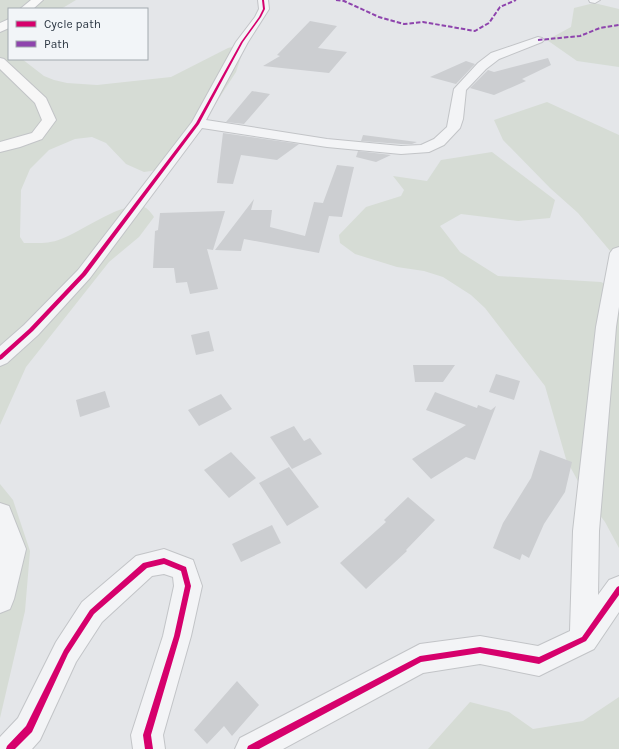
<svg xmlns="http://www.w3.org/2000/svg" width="619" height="749" font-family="Karla,sans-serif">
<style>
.green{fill:#d6dcd5}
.building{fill:#ccced1}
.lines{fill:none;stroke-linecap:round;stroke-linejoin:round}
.street-casing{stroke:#c2c4c7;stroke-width:2}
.secondary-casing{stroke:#c2c4c7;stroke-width:2}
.street{fill:#f3f4f6;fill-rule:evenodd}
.secondary{fill:#f7f7f7;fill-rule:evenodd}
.quiet{stroke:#8e44ad;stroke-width:2;stroke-dasharray:4.5 2;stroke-linecap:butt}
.cycleway-casing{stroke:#f2f5f8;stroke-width:3}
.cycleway{fill:#d6006c;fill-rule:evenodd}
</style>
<rect width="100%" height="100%" fill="#e4e6e9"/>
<path class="green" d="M0 0H76L61 9H9V59H22L44 76 54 80 67 83 97 85 171 77 228 48 236 46 244 48 236 72 214 106 164 169 144 172 126 164 106 143 92 137 75 139 49 150 30 169 21 190 20 237 24 243C37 243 49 244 61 239 82 231 118 204 140 206 147 207 150 211 154 217L139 237 109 262 26 367 0 425Z
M594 3 619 9V67L577 61 547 40 571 27 574 8Z
M547 102 619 135V253L611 252 578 213 550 188 503 140 494 120Z
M492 152 555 200 550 218 518 221 461 214 440 226 460 252 498 276 601 282 619 291V548L605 522 587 498 566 459 545 386 485 308 471 295 443 277 424 271 397 267 355 254 340 243 339 235 366 207 401 196 404 190 393 176 427 181 441 160Z
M0 484 13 500 30 551 25 611 0 718Z
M619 697V749H428L470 702 509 712 533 729 583 721Z"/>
<path class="building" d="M310 21 337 26 318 48 347 52 329 73 263 66 280 56 277 55Z
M548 58 551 65 522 79 526 81 494 95 470 88 488 70 494 72Z
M466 61 475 64 456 84 430 77Z
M252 91 270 94 244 124 226 122Z
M223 133 299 144 277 160 241 155 233 184 217 183Z
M363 135 417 142 412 144H401L361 141Z
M358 151 391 155 376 162 356 157Z
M337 165 354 167 342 217 329 216 319 253 244 239 241 251 215 250 254 199 251 210H272L270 227 305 236 314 202 323 203Z
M225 211 213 250 207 249 218 289 190 294 187 282 176 283 174 268H153L155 231 158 230 160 213Z
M209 331 214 351 196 355 191 335Z
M413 365H455L443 382H415Z
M496 374 520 381 514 400 489 392Z
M105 391 110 407 80 417 76 400Z
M435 392 477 408 478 405 491 410 496 406 475 460 466 457 431 479 412 459 466 425 426 410Z
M221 394 232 409 199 426 188 410Z
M294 426 304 441 310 438 322 454 292 469 270 437Z
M540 450 572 462 565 492 544 524 529 558 522 554 520 560 493 548 503 523 531 478Z
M231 452 256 478 229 498 204 470Z
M289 467 319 507 287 526 259 483Z
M408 497 435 520 406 550 407 551 366 589 340 563 386 522 384 520Z
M272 525 281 543 241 562 232 544Z
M237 681 259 705 232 736 224 726 207 744 194 730Z"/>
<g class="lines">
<defs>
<path id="street" d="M258 0H268L269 9 248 42 206 120 327 139 401 146 421 145 434 139 447 127 454 89 478 63 491 53 538 37 542 38 544 40 542 42 499 59 486 69 466 90 463 119 460 128 444 145 429 152 401 154 327 147 202 128 90 278 38 335 7 363 0 366V346L24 325 78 270 192 122 236 42 255 17 259 9Z
M589 0H600L595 3 590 2Z
M619 247V307L616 327 599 531 598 595 609 580 619 576V612L594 649 549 671 539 676 480 664 423 673 283 749H235L240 738 420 644 480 636 538 646 570 631 573 531 596 327 610 253 613 249Z
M0 503 9 506 26 549 14 599 10 609 0 613Z
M164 549 193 560 202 586 191 636 163 735 165 749H133L131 735 163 636 174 586 173 577 164 574 152 576 102 622 76 662 40 740 32 749H0V737L18 718 56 642 82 602 136 556Z"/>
<path id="secondary" d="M31 0H43L33 9H20Z
M9 19V28L0 32V23Z
M0 58 4 59 46 98 56 120 42 139 20 147 0 152V142L32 133 42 120 35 103 0 69Z"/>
</defs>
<use href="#street" class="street-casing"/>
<use href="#secondary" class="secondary-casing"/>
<use href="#street" class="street"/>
<use href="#secondary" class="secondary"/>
<path class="quiet" d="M336 0 344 1 379 17 404 24 423 22 475 31 489 23 500 7 516 0
M538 40 580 36 600 28 619 25"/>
<defs>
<path id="cycleway" d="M262 0H264L265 9 261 17 243 42 199 124 86 275 33 331 2 359 0 360V355L29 329 82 273 196 123 241 42 259 17 263 9Z
M164 558 186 567 191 586 180 636 151 735 153 749H145L143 735 174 636 185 586 181 571 164 564 147 568 94 614 68 654 32 732 15 749H6L7 746 26 726 64 650 90 610 143 563Z
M619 586V595L586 641 541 663 539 664 480 653 421 662 259 749H247L248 746 420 656 480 647 539 657 582 637 617 587Z"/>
</defs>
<use href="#cycleway" class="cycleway-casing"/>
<use href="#cycleway" class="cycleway"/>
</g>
<rect x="8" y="8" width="140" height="52" fill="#f2f5f8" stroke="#a2a9af"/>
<rect x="16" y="21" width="20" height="6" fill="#d6006c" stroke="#a2a9af"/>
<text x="44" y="28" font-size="12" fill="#2b3642">Cycle path</text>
<rect x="16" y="41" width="20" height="6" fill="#8e44ad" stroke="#a2a9af"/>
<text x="44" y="48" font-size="12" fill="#2b3642">Path</text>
</svg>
